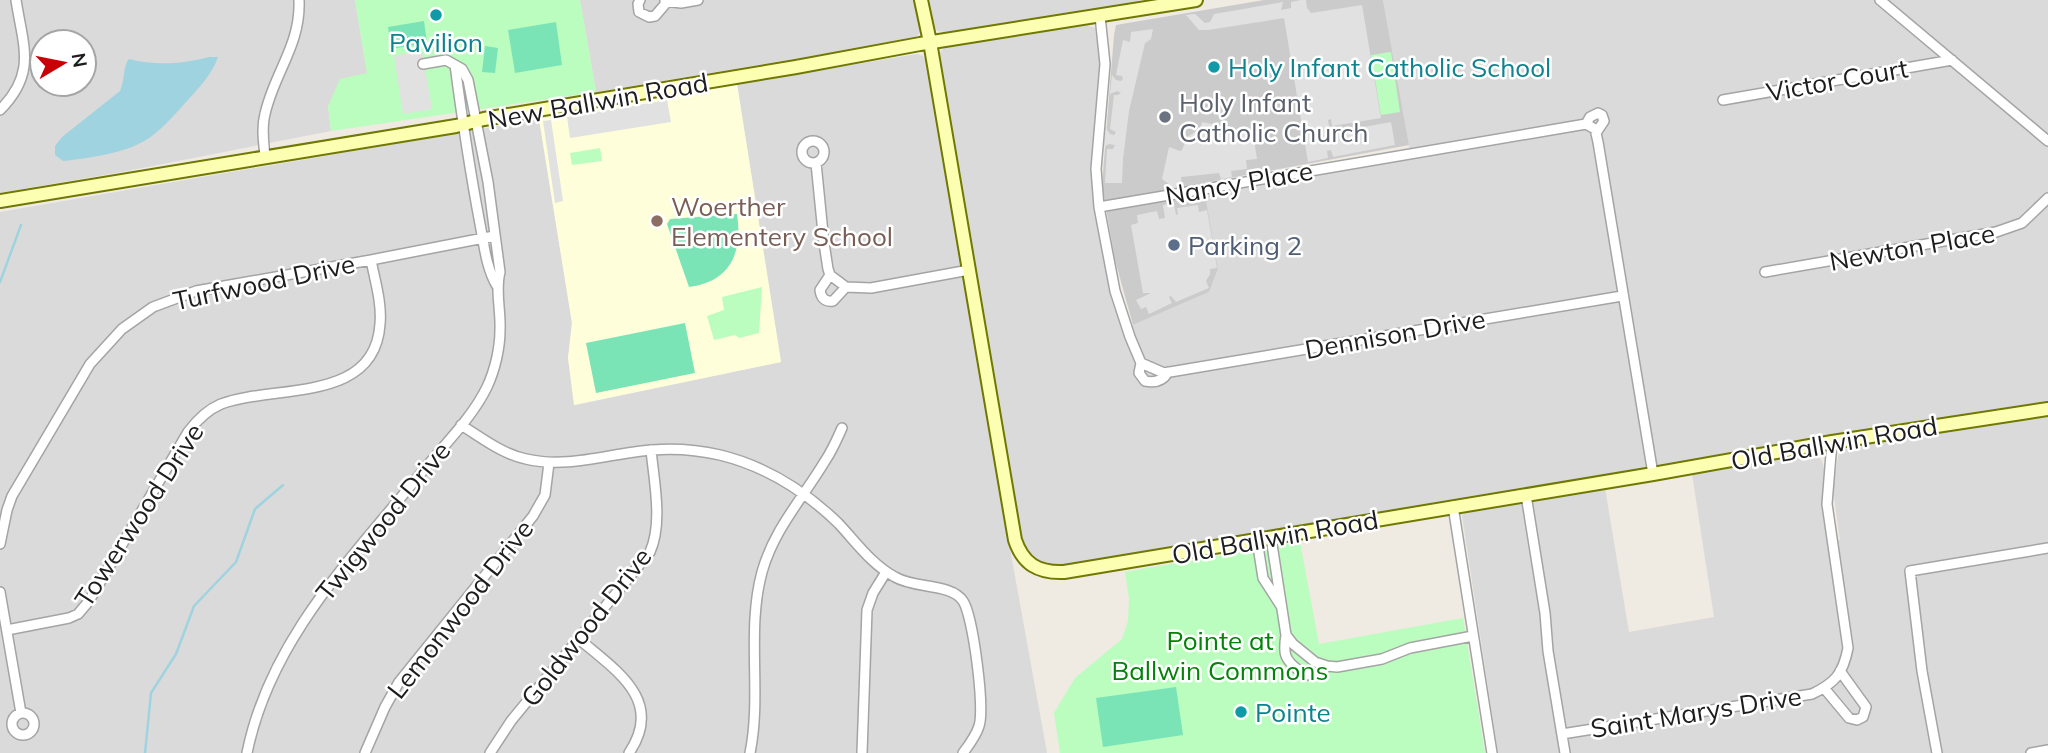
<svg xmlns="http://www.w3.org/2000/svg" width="2048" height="753" font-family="Mulish,sans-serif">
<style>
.residential{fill:#dbdada;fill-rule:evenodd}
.education{fill:#fffedb}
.religious{fill:#cbcbcb}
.park{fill:#bbfdbe}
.pitch{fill:#7ae4b7}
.parking{fill:#e1e1e1}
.water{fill:#9fd3e0}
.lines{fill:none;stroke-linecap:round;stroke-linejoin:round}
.stream{stroke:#9fd3e0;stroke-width:2.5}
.street-casing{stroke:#a4a4a4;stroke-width:12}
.secondary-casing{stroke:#6f7800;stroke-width:16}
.street{stroke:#fff;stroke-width:9}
.secondary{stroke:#fcfeb1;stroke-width:12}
.culture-dot{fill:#0f9aa8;stroke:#fff;stroke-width:2.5}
.worship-dot{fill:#6b7280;stroke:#fff;stroke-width:2.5}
.education-dot{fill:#8d6e63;stroke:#fff;stroke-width:2.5}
.service-dot{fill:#5c6f8a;stroke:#fff;stroke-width:2.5}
.labels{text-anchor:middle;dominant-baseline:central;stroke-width:5;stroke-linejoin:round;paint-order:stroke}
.culture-label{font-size:26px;fill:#0d838f;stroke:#fff;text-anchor:start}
.street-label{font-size:26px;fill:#1d1d1d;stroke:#fff}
.worship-label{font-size:26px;fill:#5b616d;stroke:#fff;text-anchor:start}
.education-label{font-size:26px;fill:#785e54;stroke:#fff;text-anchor:start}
.service-label{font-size:26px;fill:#4e5e75;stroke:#fff;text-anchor:start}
.park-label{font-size:26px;fill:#04820a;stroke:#fff}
</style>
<rect width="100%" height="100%" fill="#efeae2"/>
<path class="residential" d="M0 0H355L367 73 328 106 331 131 122 172 0 193ZM42 42H84V84H42Z
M580 0H916L920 25 919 34 914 39 596 92Z
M927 0H1139L1140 4 945 32 938 31 932 26Z
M1383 0H2048V404H2034L1056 567 1044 564 1033 559 1023 546 1019 534 939 59 940 52 945 47 1086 25 1095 28 1101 69 1092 161 1093 205 1111 296 1124 329 1209 292 1218 269 1204 193 1408 159 1409 145Z
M917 54 923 56 926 61 974 333 1005 521 1047 753H0V212L539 119 572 323 568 358 575 405 781 362 737 84Z
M2048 417V753H1498L1463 522 1462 515 1467 511 1605 488 1629 632 1714 617 1692 474 1812 453 1818 456 1822 461 1824 468 1830 542 1840 540 1833 489 1839 451 1843 447 2029 418Z"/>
<path class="education" d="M737 84 781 362 574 405 568 358 572 323 539 119Z"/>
<path class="religious" d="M1264 0H1383L1409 145 1203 183 1218 269 1209 292 1133 325 1115 260 1102 185 1114 35 1116 25Z"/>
<path class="park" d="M355 0H580L596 92 331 131 328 106 340 79 367 73Z
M1391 52 1400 112 1381 115 1371 55Z
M600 148 602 161 572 165 570 153Z
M762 287 759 333 739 338 735 335 714 340 707 316 724 310 722 297Z
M1300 542 1319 644 1463 618 1485 753H1060L1054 713 1075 678 1122 639 1128 621 1129 599 1125 572Z"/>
<path class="pitch" d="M424 21 427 43 391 49 388 27Z
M556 22 562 65 515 73 508 30Z
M485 46 498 48 495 73 482 72Z
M737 214C743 253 730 282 689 287L667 224 670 219Z
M685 323 695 373 596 393 586 343Z
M1176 687 1183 735 1103 747 1096 698Z"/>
<path class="parking" d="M1301 0H1306L1307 8 1311 13 1362 5 1381 118 1332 126 1331 119 1328 120 1330 133 1391 122 1395 145 1333 157 1331 150 1327 151 1328 158 1308 162 1284 18 1208 30H1199L1186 15 1195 14 1205 23 1210 22 1214 14 1283 2 1281 10 1291 8V2Z
M1153 29 1151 39 1145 43 1129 111 1123 159 1122 183H1105L1107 149H1113L1115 145 1109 144 1102 148 1105 127 1110 134 1114 135 1116 132 1110 129 1114 95H1118L1121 93 1117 91 1110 94 1112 75 1116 80 1121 81 1123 79 1122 76 1116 75 1123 40 1130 42 1131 32Z
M422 51 432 109 403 114 394 56Z
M667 100 671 122 570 138 567 117Z
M551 120 563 201 555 203 543 121Z
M1202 122 1253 133 1257 159 1246 160 1247 169 1231 171 1232 177 1221 179 1219 173 1181 177 1182 187 1169 189 1170 185 1162 179 1169 147 1180 151 1182 150 1187 137 1200 129Z
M1174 203 1176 215 1178 214 1177 208 1198 205 1199 212 1207 210 1217 268 1210 269V274L1206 281 1209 288 1176 302 1171 296 1169 297 1172 303 1149 314 1146 307 1141 309 1136 300 1151 293H1143L1131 225 1138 223 1137 215 1157 211 1159 219 1165 218 1163 205Z"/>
<path class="water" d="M209 57H218C213 73 198 89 187 101 176 113 165 126 152 136 130 153 90 158 63 161L55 155V146L62 137 120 91C125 80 123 65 129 59 157 66 181 64 209 57Z"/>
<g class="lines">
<path class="stream" d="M0 282 21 225
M145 753 151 693 176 654 194 606 236 562 255 509 283 485"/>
<defs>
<path id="street" d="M640 0 638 4 639 12 649 17 655 16 667 2
M1880 0 2048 141
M665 1 681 3 698 0
M1100 16 1105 64 1096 169 1099 207 1115 291 1130 337 1141 363 1164 373 1622 296
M455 65C462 118 470 171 480 224 484 244 486 268 497 286
M1723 100 1952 60
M0 110C37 73 23 46 16 0
M1586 124 1590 117 1598 113 1602 115 1604 121 1596 133
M802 152a11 11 0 1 1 22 0a11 11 0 1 1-22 0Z
M265 157C264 143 261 129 265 114 274 73 301 45 299 0
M816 163 824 243 828 269 830 275 846 287 871 288 969 270
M1099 207 1586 124 1595 129 1598 142 1653 474
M1765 272 1996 232 2022 223 2048 198
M830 275 820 290C821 298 825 302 833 301L846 287
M1141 363 1139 373 1145 381C1155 383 1163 381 1168 372
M461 425C482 438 502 454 526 459 568 469 610 453 652 450 675 448 698 450 720 455 765 466 805 491 838 523 856 542 872 565 895 577 915 589 951 583 963 601 973 616 985 708 979 726 976 736 969 745 963 753
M1526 495 1545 613 1548 651 1565 753
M1453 506 1492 753
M1271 538 1286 635 1293 644 1315 662 1327 666 1337 667 1382 659 1410 648 1473 636
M1257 540 1263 578 1281 606
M0 544 7 510 12 496 90 364 122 329 153 307 196 291 371 260 494 236
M0 592 21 713
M7 630 69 618 78 614 89 601 188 432C197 420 207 410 221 404 274 384 375 404 380 324 382 303 375 281 371 260
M1286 635C1283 653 1284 660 1300 671 1304 674 1305 675 1311 675 1316 674 1322 669 1327 666
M579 639C615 670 665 700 629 753
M1824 688 1849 718 1857 720 1863 717 1866 707 1840 671
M12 724a11 11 0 1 1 22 0a11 11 0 1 1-22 0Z
M1562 734 1812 694C1835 683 1843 674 1848 648L1827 504 1832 442
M247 753C270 638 355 555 426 467 447 442 473 416 487 387 495 370 500 348 500 330 501 310 495 291 500 272L488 182 468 80 462 69 446 60 423 64
M365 753 385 707 399 682 533 516 545 495 549 463
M490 753 511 721 650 552C663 523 654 481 651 450
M750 753C762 694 746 631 762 572 774 529 803 498 825 461 832 451 837 439 842 428
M862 753 867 610 873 593 886 572
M1937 753 1922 671 1910 571 2048 548
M2031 753 2048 750"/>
<path id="secondary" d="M921 0 930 42 1015 540C1023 564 1038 573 1064 572L1653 474 1832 442 2048 409
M0 201 456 126 484 119 796 67 920 44 1196 0"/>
</defs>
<use href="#street" class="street-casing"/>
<use href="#secondary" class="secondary-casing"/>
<use href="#street" class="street"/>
<use href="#secondary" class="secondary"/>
</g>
<g class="culture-dot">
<circle cx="436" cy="15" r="7"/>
<circle cx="1214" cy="67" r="7"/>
<circle cx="1241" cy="712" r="7"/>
</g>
<circle class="worship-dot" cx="1165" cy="117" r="7"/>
<circle class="education-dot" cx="657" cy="221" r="7"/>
<circle class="service-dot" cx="1174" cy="245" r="7"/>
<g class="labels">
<g class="culture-label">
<text x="436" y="42" text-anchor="middle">Pavilion</text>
<text x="1228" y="67">Holy Infant Catholic School</text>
<text x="1255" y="712">Pointe</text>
</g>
<g class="street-label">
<text transform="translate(1837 80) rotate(-10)">Victor Court</text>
<text transform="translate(598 101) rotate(-10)">New Ballwin Road</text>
<text transform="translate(1239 183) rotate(-10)">Nancy Place</text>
<text transform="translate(1912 247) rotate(-10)">Newton Place</text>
<text transform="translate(264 282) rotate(-12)">Turfwood Drive</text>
<text transform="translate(1395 334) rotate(-10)">Dennison Drive</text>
<text transform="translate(1834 443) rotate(-10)">Old Ballwin Road</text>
<text transform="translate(139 515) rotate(-57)">Towerwood Drive</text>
<text transform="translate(383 521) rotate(-51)">Twigwood Drive</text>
<text transform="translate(1275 537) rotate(-10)">Old Ballwin Road</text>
<text transform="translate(460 609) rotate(-52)">Lemonwood Drive</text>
<text transform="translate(586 627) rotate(-52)">Goldwood Drive</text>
<text transform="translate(1696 712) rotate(-9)">Saint Marys Drive</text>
</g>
<g class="worship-label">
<text x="1179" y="102">Holy Infant<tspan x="1179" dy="30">Catholic Church</tspan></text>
</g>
<g class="education-label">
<text x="671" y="206">Woerther<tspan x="671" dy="30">Elementery School</tspan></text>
</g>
<g class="service-label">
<text x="1188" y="245">Parking 2</text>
</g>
<g class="park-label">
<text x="1220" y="640">Pointe at<tspan x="1220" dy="30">Ballwin Commons</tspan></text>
</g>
</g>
<g transform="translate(63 63) rotate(80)"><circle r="33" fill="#ffffff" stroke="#a5a5a5" stroke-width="2"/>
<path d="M0-5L12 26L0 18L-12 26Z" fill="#ca0007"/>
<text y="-10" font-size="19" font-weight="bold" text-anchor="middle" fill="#1d1d1d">N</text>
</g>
</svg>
